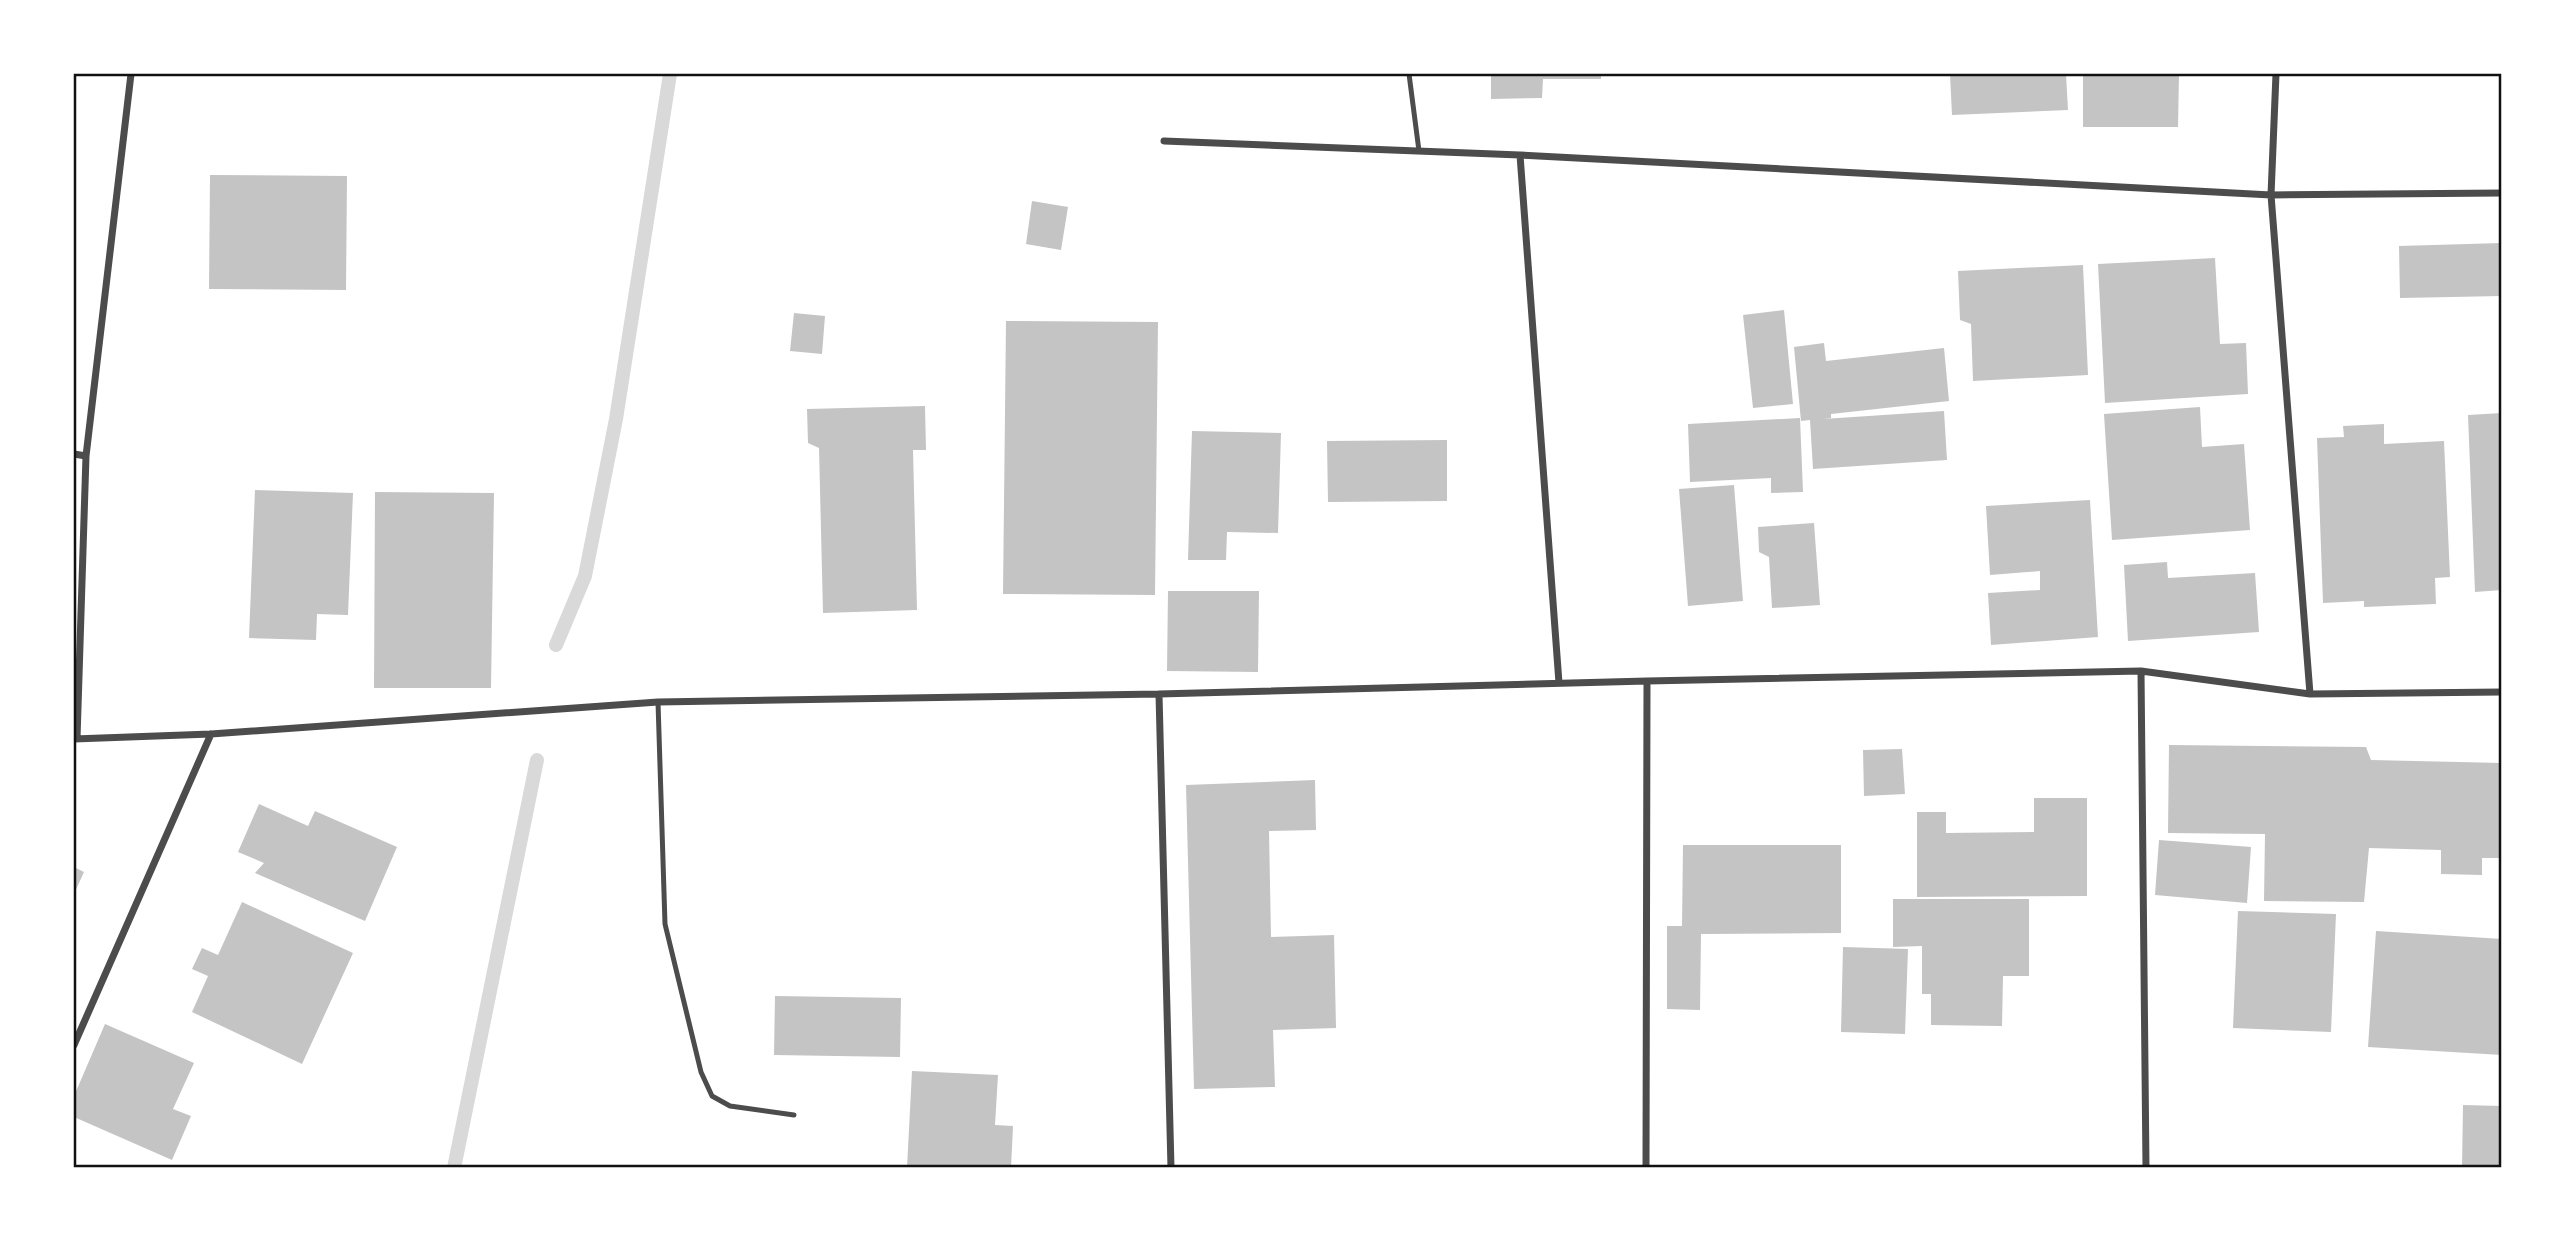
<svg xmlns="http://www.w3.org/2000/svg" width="2575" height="1241" font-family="Lora,serif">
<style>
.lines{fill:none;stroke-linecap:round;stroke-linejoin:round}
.stream{stroke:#d9d9d9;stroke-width:14}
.building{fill:#c4c4c4}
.service{stroke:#4c4c4c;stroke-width:5}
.minor{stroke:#4c4c4c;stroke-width:7}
.neatline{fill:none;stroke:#111;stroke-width:2.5}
</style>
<rect width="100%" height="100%" fill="#fff"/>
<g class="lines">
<path class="stream" d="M556 645 585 576 616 419 670 74
M454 1168 537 760"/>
</g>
<path class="building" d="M1491 74H1601V79H1543L1542 98 1491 99Z
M1950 74H2066L2068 110 1952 115Z
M2083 74H2179L2178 127H2083Z
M210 175 347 176 346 290 209 289Z
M1032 201 1068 207 1061 250 1026 244Z
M2502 243V296L2400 298 2399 246Z
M2215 258 2220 344 2246 343 2248 394 2105 403 2098 264Z
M2083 265 2088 375 1973 381 1971 324 1960 320 1958 271Z
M1784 310 1793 404 1753 408 1743 315Z
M794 313 825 316 822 354 790 351Z
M1006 321 1158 322 1155 595 1003 594Z
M1824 343 1826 361 1944 348 1949 401 1831 414V418L1823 419 1944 411 1947 460 1813 469 1810 420 1801 421 1794 347Z
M925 406 926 450H913L917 610 823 613 819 448 808 443 807 409Z
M2200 407 2202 447 2244 444 2250 530 2112 540 2104 414Z
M2502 413V590L2475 592 2468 415Z
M1800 418 1803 492 1771 493V478L1690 482 1688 424Z
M2384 424V444L2444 441 2450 577 2435 578 2436 604 2364 607V601L2323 603 2317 438 2344 437 2343 426Z
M1192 431 1281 433 1278 533 1227 532 1226 560H1188Z
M1447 440V501L1328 502 1327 441Z
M1734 485 1743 601 1688 606 1679 489Z
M255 490 353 493 348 615 317 614 316 640 249 638Z
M375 492 494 493 491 688H374Z
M2090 500 2098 637 1991 645 1988 593 2040 590V571L1990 575 1986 506Z
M1814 523 1820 605 1772 608 1769 557 1759 552 1758 527Z
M2167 562 2168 578 2255 573 2259 632 2128 641 2124 565Z
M1168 591H1259L1258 672 1167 671Z
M2169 745 2366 747 2371 760 2502 763V858H2482V875L2441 874V850L2369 848 2364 902 2264 901 2265 834 2168 833Z
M1902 749 1905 794 1864 796 1863 750Z
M1315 780 1316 830 1269 831 1271 937 1334 935 1336 1028 1273 1030 1275 1087 1194 1089 1186 785Z
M2034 798H2087V896L1917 897V812H1946V833L2034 832Z
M259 804 308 826 315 811 397 847 365 921 255 873 264 863 238 852Z
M2159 840 2251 847 2247 903 2155 895Z
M1683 845H1841V933L1701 934 1700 1010 1667 1009V926H1682Z
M74 867 84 872 74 894Z
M1893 899H2029V976H2003L2002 1026 1931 1025V994H1922V946L1893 947Z
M242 902 353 953 302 1064 192 1012 208 976 192 969 202 948 218 955Z
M2238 911 2336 914 2331 1032 2233 1028Z
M2376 931 2502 939V1055L2368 1047Z
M1843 947 1908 949 1905 1034 1841 1032Z
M775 996 901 998 900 1057 774 1055Z
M105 1024 194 1063 173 1109 191 1116 172 1160 74 1117V1096Z
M912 1071 998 1075 995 1125 1013 1126 1011 1168H907Z
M2463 1105 2502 1106V1168H2462Z"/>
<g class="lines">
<path class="service" d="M1409 74 1419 151
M658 702 665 924 701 1072 712 1096 730 1106 794 1115"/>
<path class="minor" d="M2276 74 2271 195 2310 694
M1164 141 1520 155
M74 454 86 456
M2141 671 2146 1168
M1559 683 1520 155 2271 195 2502 193
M1159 694 1171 1168
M74 739 211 734 658 702 1159 694 1647 681 2141 671 2310 694 2502 692
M77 739 86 456 131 74
M74 1045 211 734
M1646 1168 1647 681"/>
</g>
<rect width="2575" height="1241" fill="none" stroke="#ffffff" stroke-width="150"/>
<rect x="75" y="75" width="2425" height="1091" class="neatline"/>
</svg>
